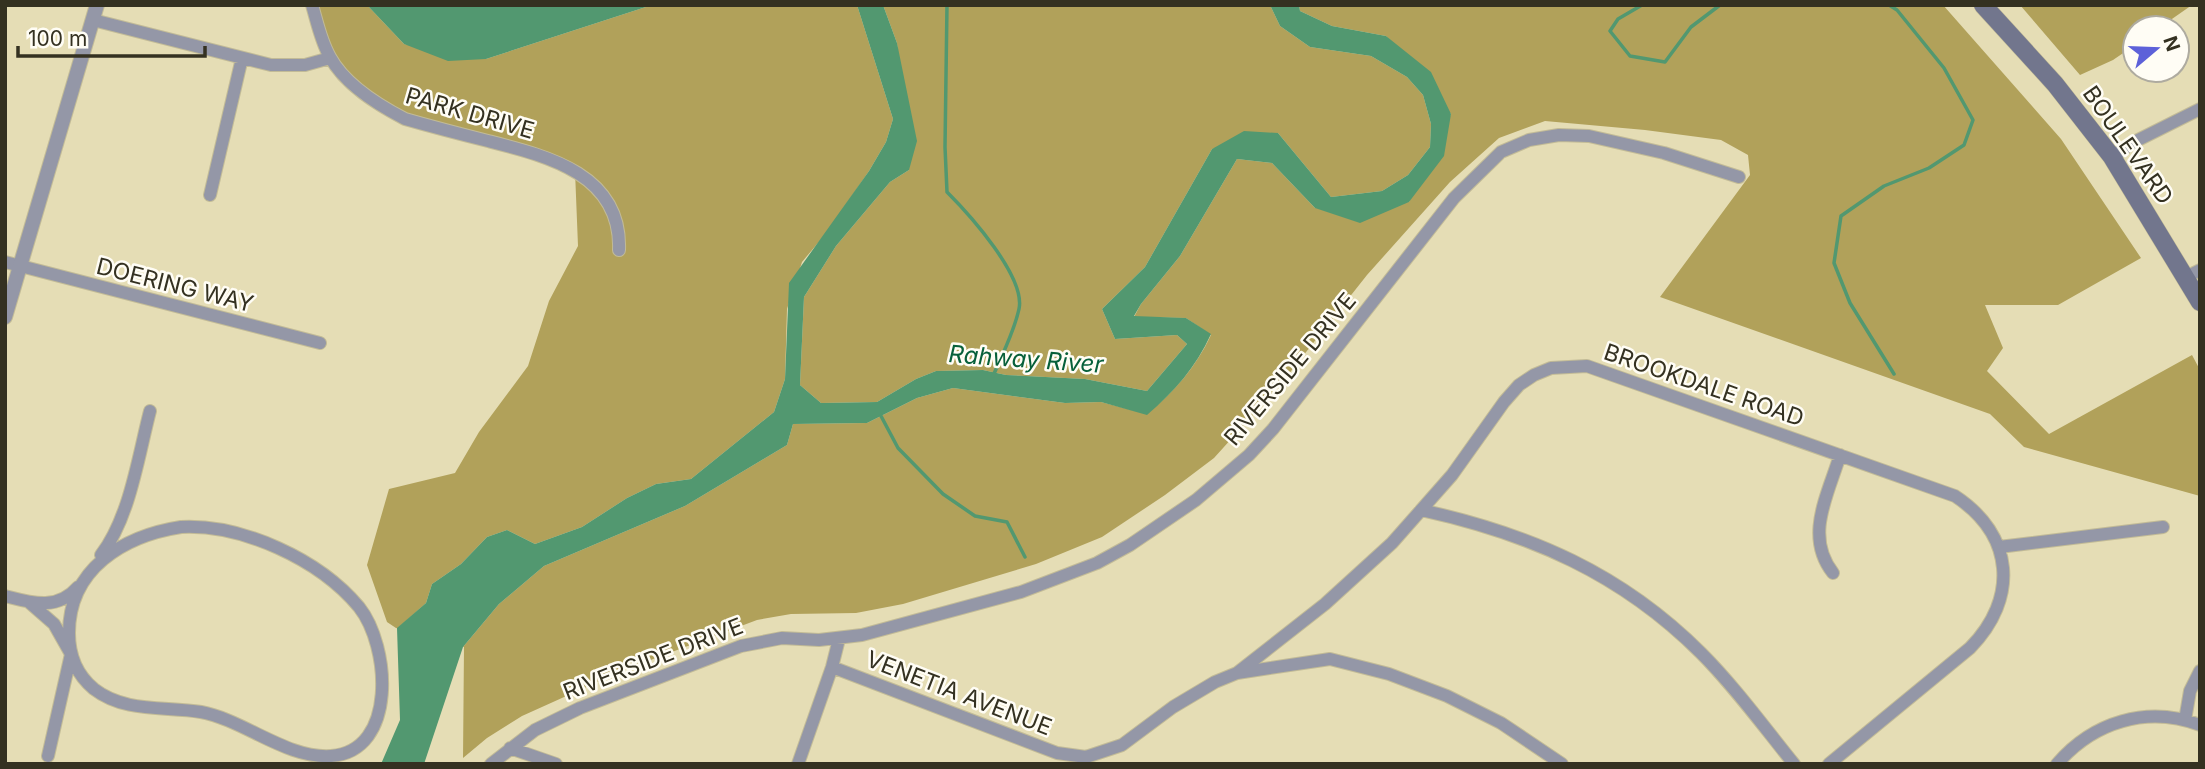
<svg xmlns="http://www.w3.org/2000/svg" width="2205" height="769" font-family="Inter,sans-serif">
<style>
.forest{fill:#b1a15a}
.water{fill:#529870}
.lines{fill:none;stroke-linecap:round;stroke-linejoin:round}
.stream{stroke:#529870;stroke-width:3.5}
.minor-casing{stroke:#c2bb97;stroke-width:14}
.tertiary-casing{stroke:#c2bb97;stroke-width:16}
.secondary-casing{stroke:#c2bb97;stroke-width:19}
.minor{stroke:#9497a7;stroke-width:12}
.tertiary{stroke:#9497a7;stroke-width:14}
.secondary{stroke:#72768d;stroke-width:18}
.labels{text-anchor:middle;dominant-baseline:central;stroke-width:5;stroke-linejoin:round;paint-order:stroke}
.street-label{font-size:23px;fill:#343121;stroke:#fffdf5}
.water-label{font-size:24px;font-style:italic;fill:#07603a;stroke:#fffdf5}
</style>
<rect width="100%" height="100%" fill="#e5ddb5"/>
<path class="forest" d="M312 5H367L404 44 486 59 652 5H857L893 119 886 142 869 171 827 232 802 262 787 309 785 379 774 412 691 479 656 484 627 498 582 527 535 544 507 530 487 537 461 564 432 584 426 603 398 628 463 647 499 604 544 566 685 506 787 445 793 424 867 423 917 398 953 388 1065 403 1101 402 1147 414C1175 391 1196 367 1211 335L1186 318 1134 317 1141 304 1180 256 1237 159 1272 163 1315 208 1409 202 1451 114 1386 36 1332 26 1300 11 1299 5H1943L2061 139 2141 258 2058 305H1985L2003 348 1987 371 2049 434 2192 355 2200 370V496L2024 447 1990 414 1660 297 1750 175 1748 155 1721 140 1645 130 1545 121 1499 138 1450 182 1367 275 1280 385 1214 458 1165 495 1102 537 1036 564 903 604 856 613 791 614 757 620 624 670 522 716 487 738 463 758 464 647 396 628 387 622 367 565 389 489 455 473 479 432 528 366 549 301 578 246 575 171 388 110 330 58Z
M883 5H1270L1280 26 1310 47 1371 56 1407 77 1423 95 1431 124 1430 147 1408 175 1382 191 1331 197 1278 133 1212 149 1145 267 1102 309 1115 339 1177 335 1187 344 1147 391 1085 379 1006 375 983 370 936 371 916 379 877 402 821 403 800 385 804 297 836 246 890 182 909 170 897 43Z
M2020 5H2192L2159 28H2135V45L2113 60 2080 75Z"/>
<path class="water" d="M367 5H652L486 59 448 61 404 44Z
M857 5H883L897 43 917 141 909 170 890 182 836 246 804 297 800 385 821 403 877 402 916 379 936 371 983 370 1006 375 1085 379 1147 391 1187 344 1177 335 1115 339 1102 309 1145 267 1212 149 1244 131 1278 133 1331 197 1382 191 1408 175 1430 147 1431 124 1423 95 1407 77 1371 56 1310 47 1280 26 1270 5H1299L1300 11 1332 26 1386 36 1431 72 1451 114 1444 156 1409 202 1360 223 1315 208 1272 163 1237 159 1180 256 1141 304 1134 316 1186 318 1211 334C1196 367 1175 391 1147 415L1101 402 1065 403 953 388 917 398 867 423 793 424 787 445 685 506 544 566 499 604 463 647 424 764H381L400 720 397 628 426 603 432 584 461 564 487 537 507 530 535 544 582 527 627 498 656 484 691 479 774 412 785 379 789 283 869 171 886 142 893 119Z"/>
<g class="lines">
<path class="stream" d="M947 5 945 147 947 192C969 214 1026 277 1019 309 1014 332 1002 355 993 376
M1642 5 1618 19 1610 31 1630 56 1665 62 1691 27 1720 5
M1889 5 1897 10 1944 68 1973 120 1964 145 1929 168 1884 186 1841 216 1834 263 1850 303 1894 374
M881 416 898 448 943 494 975 516 1007 522 1025 557"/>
<defs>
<path id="minor" d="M312 5C317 22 321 42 330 57 345 85 378 105 405 119 433 127 460 134 488 141 547 156 622 174 619 250
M93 20 271 65H305L330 58
M2112 157 2134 142 2200 109
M210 195 242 58
M5 262 320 343
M2186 277 2200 270
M1421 510C1530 534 1621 573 1701 653 1735 687 1764 727 1794 764
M181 527C242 524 319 559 359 607 390 646 398 751 331 756 287 759 244 720 201 712 165 706 125 713 94 689 77 675 69 655 69 633 69 569 123 536 181 527Z
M1999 547 2163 527
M101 555C130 517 138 457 150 411
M1833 573C1804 536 1828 495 1840 455
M5 596C32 603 57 611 78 587
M30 603 54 624 71 654 48 756
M832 667 1057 753 1086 757 1122 745 1173 707 1215 682 1237 673 1330 659 1389 674 1447 696 1501 723 1562 764
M1237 673 1325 604 1392 543 1452 475 1504 402 1519 385 1534 375 1551 368 1587 366 1955 496C2014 535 2019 598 1970 648L1829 764
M2185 720 2190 691 2200 671
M510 748 556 764
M491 764 535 730 580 708 741 646 782 638 819 640 862 635 1021 592 1097 563 1130 545 1196 500 1249 455 1273 429 1454 198 1501 152 1529 140 1559 135 1589 136 1664 153 1739 177
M798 764 832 667 839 639
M2057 764C2093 722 2147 705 2200 725"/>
<path id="tertiary" d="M5 317 97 5"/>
<path id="secondary" d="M1983 5 2055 84 2112 157 2200 302"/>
</defs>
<use href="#minor" class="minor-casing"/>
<use href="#tertiary" class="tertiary-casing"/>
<use href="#secondary" class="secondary-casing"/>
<use href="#minor" class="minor"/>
<use href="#tertiary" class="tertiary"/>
<use href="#secondary" class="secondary"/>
</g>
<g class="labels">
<g class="street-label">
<text transform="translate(470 113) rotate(16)">PARK DRIVE</text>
<text transform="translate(2128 145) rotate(55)">BOULEVARD</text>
<text transform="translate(175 285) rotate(14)">DOERING WAY</text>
<text transform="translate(1290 369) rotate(-50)">RIVERSIDE DRIVE</text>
<text transform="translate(1704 385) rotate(19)">BROOKDALE ROAD</text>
<text transform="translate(653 659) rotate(-21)">RIVERSIDE DRIVE</text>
<text transform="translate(959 693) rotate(21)">VENETIA AVENUE</text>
</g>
<g class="water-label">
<text transform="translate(1026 359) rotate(4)">Rahway River</text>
</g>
</g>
<rect width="2205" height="769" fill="none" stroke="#343121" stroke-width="14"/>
<g transform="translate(2156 49) rotate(71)"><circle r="33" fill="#fffdf5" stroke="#aeaba0" stroke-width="2"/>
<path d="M0-5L12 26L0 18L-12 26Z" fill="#5d61d9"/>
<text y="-10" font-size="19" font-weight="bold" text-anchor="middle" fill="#343121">N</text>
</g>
<path d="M18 46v10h187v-10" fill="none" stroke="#343121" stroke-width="3.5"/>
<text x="28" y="46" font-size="21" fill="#343121" stroke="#fffdf5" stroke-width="5" paint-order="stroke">100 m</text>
</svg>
